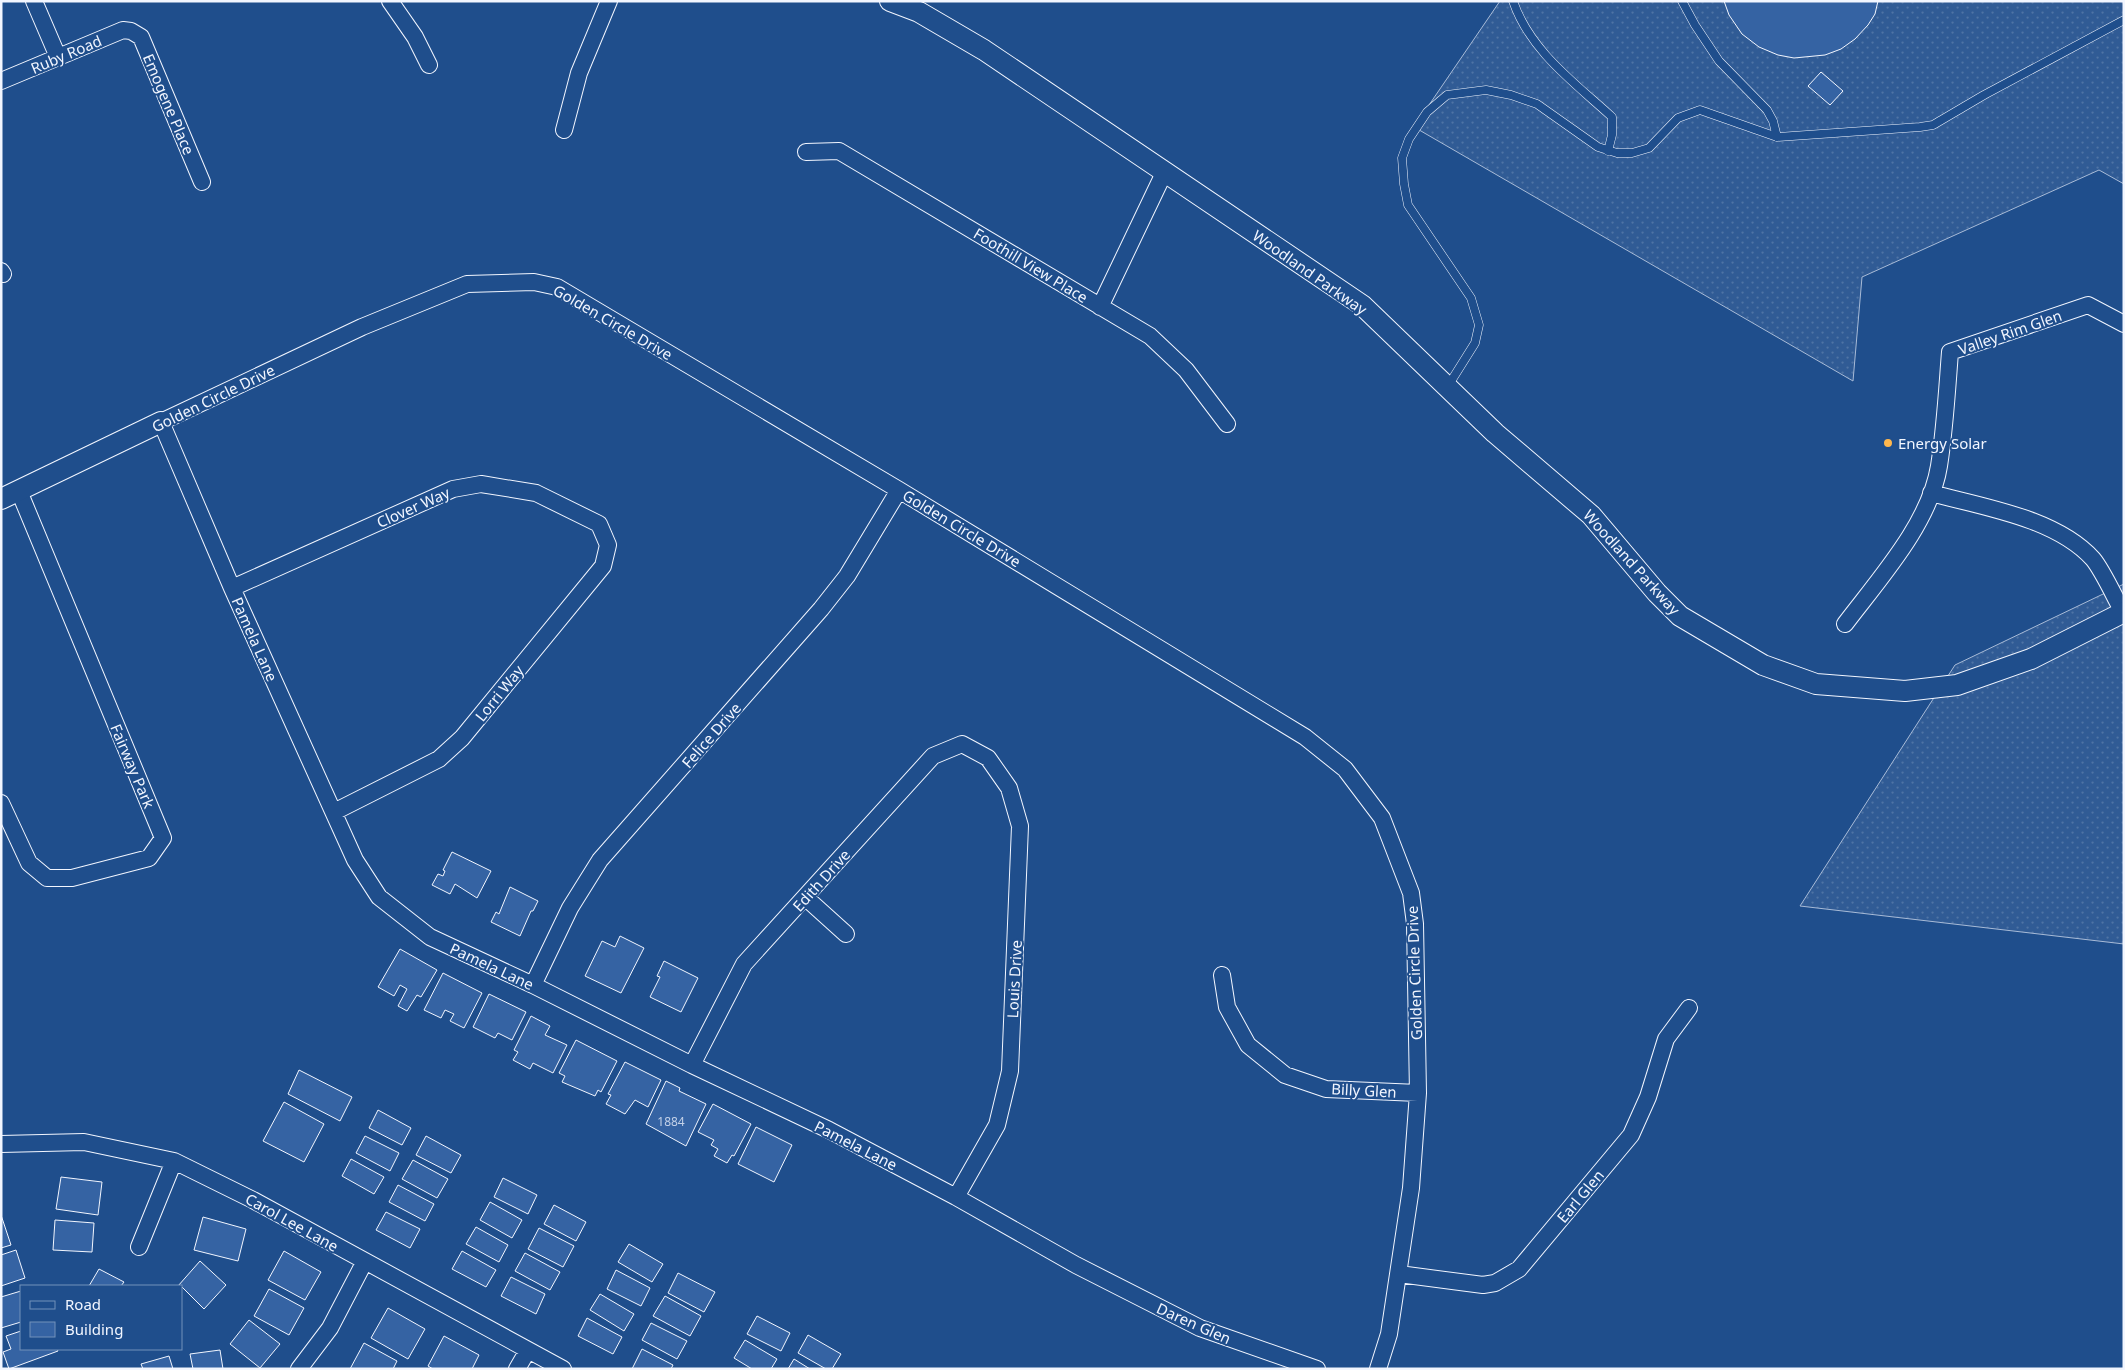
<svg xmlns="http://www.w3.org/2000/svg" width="2125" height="1370" font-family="'Noto Sans',sans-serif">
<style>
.grass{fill:url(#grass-dots);stroke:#a8bbd7}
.building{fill:#3563a3;stroke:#f2f6ff}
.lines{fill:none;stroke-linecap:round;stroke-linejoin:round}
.service-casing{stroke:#f2f6ff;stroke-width:9}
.minor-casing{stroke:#f2f6ff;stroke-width:18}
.tertiary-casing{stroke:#f2f6ff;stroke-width:22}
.service{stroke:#1f4e8c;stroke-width:8}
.minor{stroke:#1f4e8c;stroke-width:16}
.tertiary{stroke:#1f4e8c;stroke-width:20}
.poi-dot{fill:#ffb74d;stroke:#1f4e8c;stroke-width:2}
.labels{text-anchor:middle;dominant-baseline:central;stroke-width:4;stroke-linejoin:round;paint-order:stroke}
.number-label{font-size:12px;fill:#c3d1e8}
.street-label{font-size:15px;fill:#f2f6ff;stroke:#1f4e8c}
.poi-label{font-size:15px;fill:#f2f6ff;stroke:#1f4e8c;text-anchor:start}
</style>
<defs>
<pattern id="grass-dots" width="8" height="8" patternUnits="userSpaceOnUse" patternTransform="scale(1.25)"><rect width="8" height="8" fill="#305b95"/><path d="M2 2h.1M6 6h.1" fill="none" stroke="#4e73a5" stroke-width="1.8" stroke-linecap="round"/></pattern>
</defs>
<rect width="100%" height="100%" fill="#1f4e8c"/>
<path class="grass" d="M1500 1H2124V184L2099 170 1862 277 1853 381 1414 127Z
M2124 584V944L1800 906 1955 665Z"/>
<path class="building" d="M1724 1H1878L1875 14 1868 25 1855 39 1841 49 1825 55 1794 58 1778 55 1759 47 1742 34 1729 15Z
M1821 72 1843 91 1830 105 1808 86Z
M452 852 491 871 477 898 455 884 450 894 432 885 438 874 443 876 445 871 443 870Z
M510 887 538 901 533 911H531L520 936 491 922 496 912 499 914Z
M620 936 644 948 621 993 585 976 602 941 615 947Z
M400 949 437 970 421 997 417 995 407 1011 398 1006 407 989 400 985 394 996 378 987Z
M664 961 698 978 681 1012 650 997 660 977 657 976Z
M443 973 482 993 464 1028 450 1021 454 1014 445 1010 441 1018 424 1010Z
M489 994 526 1012 512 1040 498 1033 495 1038 473 1027Z
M531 1016 550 1026 545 1035 567 1045 553 1073 533 1063 530 1069 513 1060 518 1052 514 1050Z
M576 1040 617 1061 601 1092 598 1090 595 1096 562 1082 565 1076 559 1073Z
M625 1062 661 1080 648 1107 635 1100 625 1114 606 1104 611 1095 608 1094Z
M299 1070 352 1097 340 1121 288 1094Z
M666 1081 680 1088 679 1091 706 1104 686 1146 646 1124Z
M284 1102 324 1124 304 1162 263 1141Z
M713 1104 751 1124 734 1156 732 1155 727 1163 714 1156 718 1149 711 1145 714 1140 698 1132Z
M378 1110 411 1128 402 1145 369 1128Z
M756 1127 792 1145 774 1182 738 1164Z
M365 1136 399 1153 390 1171 356 1153Z
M426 1136 461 1155 451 1173 416 1155Z
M351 1159 384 1177 374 1194 342 1176Z
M413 1160 448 1179 437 1198 402 1179Z
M61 1177 102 1182 98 1215 56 1209Z
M503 1178 537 1195 528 1214 494 1197Z
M398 1185 434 1204 425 1221 389 1202Z
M490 1202 522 1220 512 1238 480 1220Z
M554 1205 586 1222 576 1241 544 1224Z
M386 1212 420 1229 410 1248 376 1230Z
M1 1215 11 1245 1 1248Z
M203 1217 246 1229 238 1261 194 1250Z
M55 1220 94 1223 92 1252 53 1250Z
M476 1227 508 1245 499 1262 466 1244Z
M539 1228 574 1246 563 1267 528 1249Z
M629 1244 663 1264 652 1282 618 1262Z
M16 1250 25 1278 1 1286V1255Z
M284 1251 321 1272 305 1300 268 1280Z
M462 1251 496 1270 486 1287 452 1269Z
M525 1253 560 1272 550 1290 515 1271Z
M200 1261 226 1285 204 1309 181 1286H178Z
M99 1269 124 1282 121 1286H89Z
M616 1270 650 1288 641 1306 607 1289Z
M678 1273 715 1292 704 1312 668 1293Z
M511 1277 545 1294 536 1314 501 1296Z
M269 1289 304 1308 289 1335 254 1316Z
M21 1291V1322L1 1328V1297Z
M600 1294 634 1314 624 1331 590 1310Z
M665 1296 701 1316 690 1336 653 1316Z
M388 1308 425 1329 408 1359 371 1338Z
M757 1316 790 1333 781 1351 747 1334Z
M587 1318 622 1337 613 1354 578 1336Z
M249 1320 280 1344 260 1368 230 1344Z
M651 1323 687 1341 677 1359 642 1340Z
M21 1331V1349H57L58 1351 9 1369 3 1352 11 1349 6 1336Z
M808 1335 841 1354 832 1369H826L798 1353Z
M444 1336 479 1355 472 1369H433L428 1366Z
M745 1340 777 1359 771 1369H752L734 1358Z
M364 1343 397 1361 393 1369H350Z
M642 1349 673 1365 671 1369H632Z
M220 1350 223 1369H193L190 1354Z
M169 1356 173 1369H143L141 1364Z
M794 1359 810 1369H788Z"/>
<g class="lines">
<defs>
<path id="service" d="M1513 1C1530 51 1575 83 1612 117V135L1608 151
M1682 1 1695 25 1719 61 1767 110 1773 121 1777 137
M1448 386 1475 343 1479 325 1471 298 1408 205 1404 184 1402 158 1409 139 1427 112 1447 95 1486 90 1511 95 1537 104 1598 147 1617 153H1632L1649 148 1678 118 1700 110 1777 137 1920 127 1933 125 1984 95 2124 20"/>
<path id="minor" d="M34 1 58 57
M390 1 415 37 429 65
M1 81 123 30 131 31 141 37 202 182
M564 130 579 73 609 1
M806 152 839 151 1150 336 1186 370 1227 424
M1 271 3 274
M1100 307 1164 173
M1931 493C1983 507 2056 518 2093 559 2103 571 2115 598 2123 612
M232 588 453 489 481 484 536 493 599 524 608 545 603 566 462 738 439 759 334 812
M1845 624C1879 579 1930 523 1939 466 1945 428 1947 390 1950 352L2088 305 2124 324
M1 803 29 863 47 878H72L149 858 163 838 19 491
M805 897 846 934
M1222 975 1227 1007 1248 1045 1285 1075 1326 1089 1418 1093
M533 985 570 908 600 860 821 609 847 576 899 490
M692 1065 744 964 933 756 962 744 988 758 1009 788 1020 826 1010 1071 997 1125 956 1197
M1 1144 84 1142 174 1161 253 1200 563 1369
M139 1247 174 1161
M1399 1274 1483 1285 1495 1283 1519 1269 1631 1135 1648 1097 1666 1039 1689 1008
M299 1369 330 1328 365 1261
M517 1369 528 1350
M1317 1369 1200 1328 1076 1265 956 1197 829 1130 692 1065 533 985 430 937 379 897 355 860 232 588 161 422 362 327 467 284 534 282 557 287 899 490 1305 737 1345 769 1382 818 1411 893 1415 924 1418 1093 1411 1188 1389 1334 1378 1369"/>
<path id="tertiary" d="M890 1 919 12 984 50 1362 305 1495 433 1591 515 1657 593 1680 616 1763 665 1816 684 1905 691 1957 685 2031 659 2124 612
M1 499 161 422"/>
</defs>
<use href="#service" class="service-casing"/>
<use href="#minor" class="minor-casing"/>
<use href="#tertiary" class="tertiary-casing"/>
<use href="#service" class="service"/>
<use href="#minor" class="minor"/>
<use href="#tertiary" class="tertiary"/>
</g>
<circle class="poi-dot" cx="1888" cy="443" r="5"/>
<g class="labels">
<g class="number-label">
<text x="671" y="1121">1884</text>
</g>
<g class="street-label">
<text transform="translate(66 54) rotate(-23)">Ruby Road</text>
<text transform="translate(169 104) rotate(67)">Emogene Place</text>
<text transform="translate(1031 265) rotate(31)">Foothill View Place</text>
<text transform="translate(1310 272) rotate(35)">Woodland Parkway</text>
<text transform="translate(613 322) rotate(30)">Golden Circle Drive</text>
<text transform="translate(2010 332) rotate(-19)">Valley Rim Glen</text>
<text transform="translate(213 398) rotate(-26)">Golden Circle Drive</text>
<text transform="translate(413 507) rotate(-24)">Clover Way</text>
<text transform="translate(962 528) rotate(31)">Golden Circle Drive</text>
<text transform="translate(1632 562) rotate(48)">Woodland Parkway</text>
<text transform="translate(255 639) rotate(66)">Pamela Lane</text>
<text transform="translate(499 693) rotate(-51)">Lorri Way</text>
<text transform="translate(711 735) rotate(-49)">Felice Drive</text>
<text transform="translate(133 766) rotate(67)">Fairway Park</text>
<text transform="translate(821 880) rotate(-48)">Edith Drive</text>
<text transform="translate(492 966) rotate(25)">Pamela Lane</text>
<text transform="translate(1414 973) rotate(-92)">Golden Circle Drive</text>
<text transform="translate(1014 979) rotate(-87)">Louis Drive</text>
<text transform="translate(1364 1090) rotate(3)">Billy Glen</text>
<text transform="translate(856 1145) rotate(27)">Pamela Lane</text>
<text transform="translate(1580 1196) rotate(-50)">Earl Glen</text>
<text transform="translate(292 1222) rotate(29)">Carol Lee Lane</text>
<text transform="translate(1194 1323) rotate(24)">Daren Glen</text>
</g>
<g class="poi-label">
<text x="1898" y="443">Energy Solar</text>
</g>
</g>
<rect width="2125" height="1370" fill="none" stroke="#f2f6ff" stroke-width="5"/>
<rect x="20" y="1285" width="162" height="65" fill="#1f4e8c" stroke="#7391ba"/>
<rect x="30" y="1301" width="25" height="8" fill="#1f4e8c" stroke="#7391ba"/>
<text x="65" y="1310" font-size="15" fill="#f2f6ff">Road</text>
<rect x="30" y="1322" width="25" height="15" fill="#3563a3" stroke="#7391ba"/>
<text x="65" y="1335" font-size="15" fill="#f2f6ff">Building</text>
</svg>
